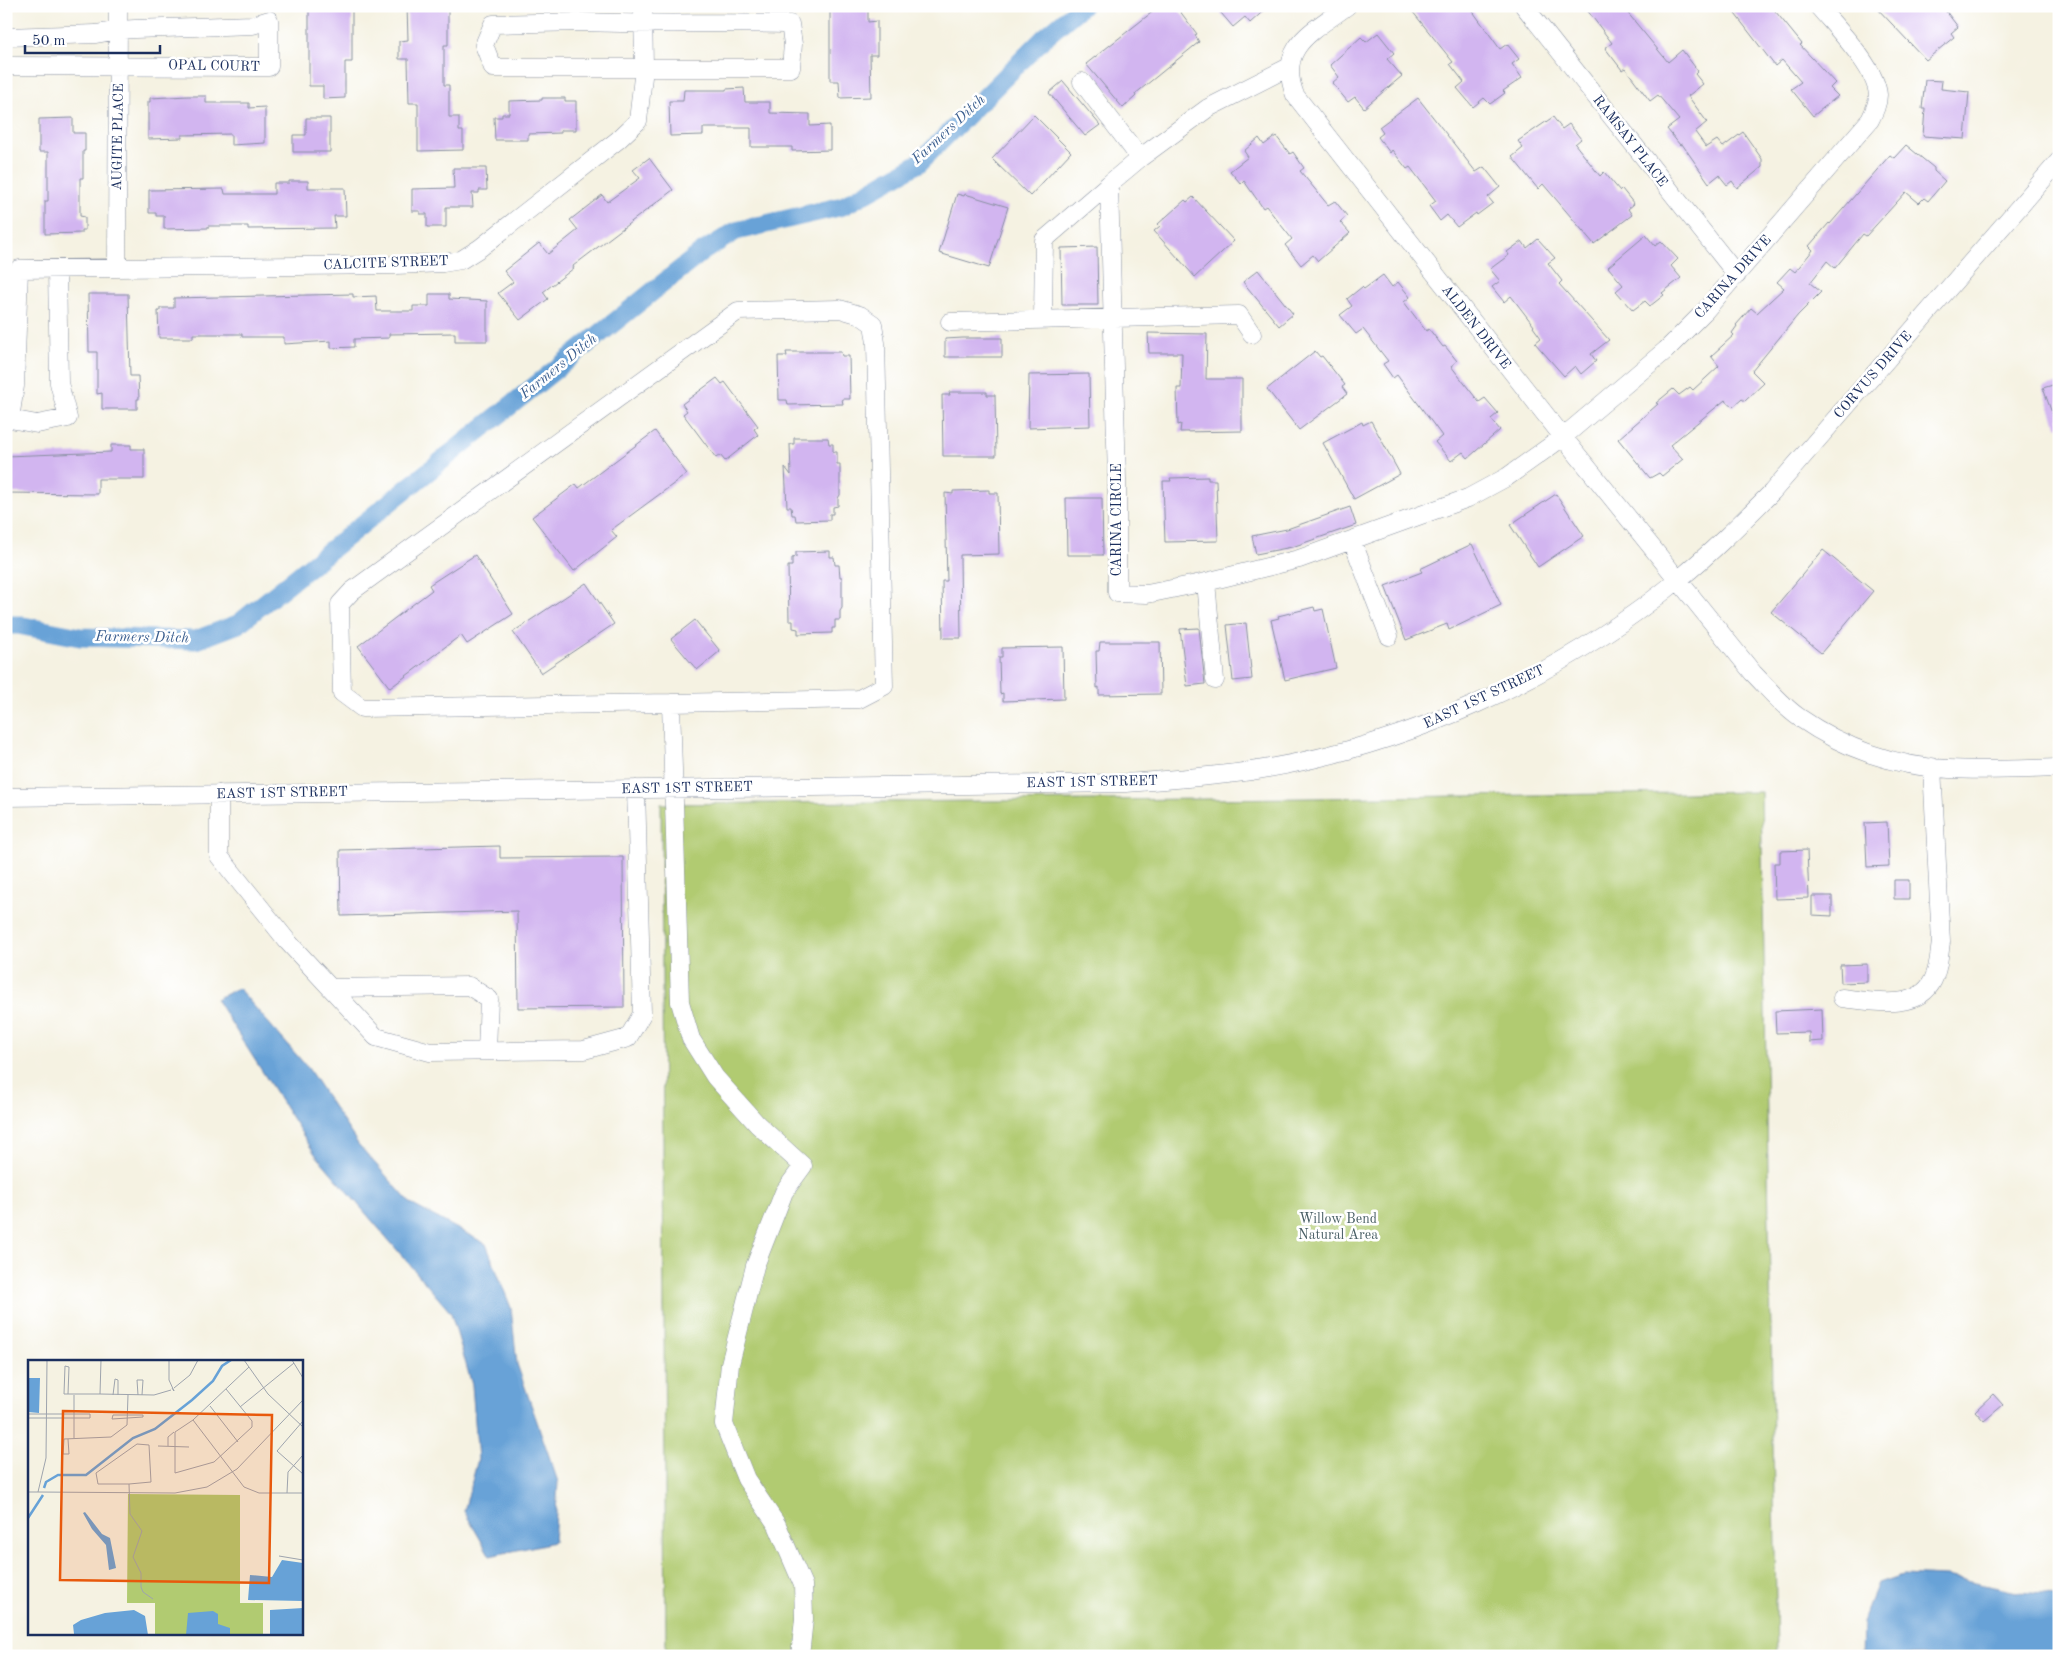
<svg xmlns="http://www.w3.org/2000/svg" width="2065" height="1662" font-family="'Old Standard TT',serif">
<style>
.green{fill:#b1cb71;stroke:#667d68}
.water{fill:#67a2d7;stroke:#41689a}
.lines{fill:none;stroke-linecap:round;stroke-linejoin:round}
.canal{stroke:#67a2d7;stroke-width:19}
.building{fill:#d2b5f0}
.minor-casing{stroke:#8890a0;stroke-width:19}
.minor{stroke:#fff;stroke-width:18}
.labels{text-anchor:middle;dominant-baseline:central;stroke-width:5;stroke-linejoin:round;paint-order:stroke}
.street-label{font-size:14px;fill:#1b2f5e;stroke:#fff}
.park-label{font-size:14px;fill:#485e64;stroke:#fff}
.water-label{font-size:15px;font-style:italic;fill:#395d8e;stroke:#fff}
.inset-river{fill:none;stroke:#67a2d7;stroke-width:2.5}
.inset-road{fill:none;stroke:#9ea4ad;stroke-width:1}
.view{fill:#e8590c;fill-opacity:0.15;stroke:#e8590c;stroke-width:2.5}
.inset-edge{fill:none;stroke:#1b2f5e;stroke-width:2.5}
</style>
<rect width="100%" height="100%" fill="#fff"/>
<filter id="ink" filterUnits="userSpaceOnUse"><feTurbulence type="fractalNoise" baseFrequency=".02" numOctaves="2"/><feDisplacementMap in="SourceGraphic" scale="10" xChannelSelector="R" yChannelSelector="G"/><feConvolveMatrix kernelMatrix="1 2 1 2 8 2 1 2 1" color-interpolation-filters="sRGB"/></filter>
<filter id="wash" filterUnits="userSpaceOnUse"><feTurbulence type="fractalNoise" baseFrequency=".0096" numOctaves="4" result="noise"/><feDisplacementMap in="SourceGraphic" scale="20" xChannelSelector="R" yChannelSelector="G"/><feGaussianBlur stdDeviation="1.12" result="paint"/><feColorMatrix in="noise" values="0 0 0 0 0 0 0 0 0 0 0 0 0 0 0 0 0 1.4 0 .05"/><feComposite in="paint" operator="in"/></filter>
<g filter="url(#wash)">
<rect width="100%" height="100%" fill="#f5f2e2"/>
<path class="green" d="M1761 792 1777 1656H666L661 804 1308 798Z"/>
<path class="water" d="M238 988 308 1068 358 1144 411 1204 486 1244 511 1308 517 1364 558 1482 554 1542 490 1556 464 1511 478 1459 472 1385 451 1313 315 1154 216 999Z
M1902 1575 1946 1577 2017 1592 2059 1595V1656H1861L1862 1623 1878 1583Z"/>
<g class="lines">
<path class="canal" d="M6 625H18L80 637 196 640 238 624 702 252 736 231 843 206 919 163 1045 37 1082 6"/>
</g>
<g id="blocks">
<path class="building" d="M309 6H352V62H345V98L323 99V86H309Z
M407 6H448V45H444V85H449V117H459V131H463V150L418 151V103H409L408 59H399V41L408 40Z
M830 6H868V22L877 21V55H870L871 97 840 98 839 81H830Z
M1160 6H1176L1197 34 1195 35 1199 42 1135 94 1136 96 1123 108 1086 64Z
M1215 6H1269L1250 23 1245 17 1233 27Z
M1408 6H1469L1500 49 1507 44 1519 59 1512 64 1522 78 1503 91 1505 93 1490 104 1484 98 1473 107 1457 88 1464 82 1450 64 1453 62Z
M1584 6H1622L1668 62 1682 50 1698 71 1695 74 1703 84 1688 96 1707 122 1695 132 1706 147 1717 140 1723 147 1743 132 1762 159V167L1737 188 1732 181 1727 185 1719 175 1709 183 1682 144 1680 145 1667 129 1679 120 1658 95 1650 101 1625 68 1622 70 1605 48 1612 43Z
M1729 6H1771L1802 44 1800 45 1835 83 1830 88 1838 96 1813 116 1791 89 1801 82 1782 60 1775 66Z
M1875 6H1942L1958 27 1951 33 1954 37 1926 60Z
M1378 33 1394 53 1387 59 1402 76 1364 108 1355 97 1348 102 1332 83 1339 77 1330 65 1361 37 1366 42Z
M1925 80 1942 81 1941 89 1969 92 1965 139 1923 136 1925 109H1922Z
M1063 81 1100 125 1085 136 1049 93Z
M744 88 745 102H770V113L810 114V126L830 125V150L792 151V147H751V128H703V135L670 136 669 101H683L684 90H726V89Z
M188 96H206V103H249V108L265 107V143L231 145V134L182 135V138L148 139V102H150V98Z
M542 98H565V101H576V130H561V133L528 134V140H495L494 117H502V114H509V101L542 100Z
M1418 98 1476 172 1484 167 1500 187 1488 197 1493 203 1477 215 1476 213 1457 227 1447 215 1440 221 1429 206 1436 201 1410 167 1407 169 1392 150 1390 153 1378 137 1383 133 1379 127Z
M1034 115 1071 152 1030 196 992 159Z
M1553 117 1562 129 1569 124 1581 139 1575 144 1600 176 1604 172 1620 191 1622 189 1634 204 1628 209 1632 215 1594 244 1543 184 1538 189 1512 157 1523 148 1518 141Z
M73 118V133H85V151H83V178H80V216L85 217V230H82V233L45 234V201H48V152H39V119Z
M306 118H330V152H293V135H306Z
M1276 136 1290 154 1293 152 1304 168 1300 171 1328 205 1335 201 1347 216 1340 222 1350 233 1318 261 1313 255 1301 265 1285 245 1292 239 1266 206 1263 208 1244 181 1241 184 1230 171 1248 157 1244 151 1259 138 1264 145Z
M1906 145 1934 168V171L1945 181 1928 201 1924 198 1919 203 1906 192 1866 236 1863 234 1835 268 1827 261 1810 283 1821 292 1798 315 1752 371 1764 383 1745 401 1742 399 1733 407 1725 400 1670 445 1683 459 1662 476 1659 473 1650 478 1618 439 1658 404 1656 403 1673 389 1679 395 1690 387 1693 390 1719 366 1711 356 1734 335 1732 333 1737 326 1736 325 1751 308 1757 313 1784 288 1777 282 1790 268 1795 272 1813 250 1809 246 1829 223 1830 224 1890 155 1894 158Z
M649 158 673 190 573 266 574 268 543 292 548 299 520 320 498 293 513 282 504 271 539 243 548 254 578 230 570 220 602 195 607 202 640 178 633 170Z
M453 168H486L487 190H479V193H472L473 207H446V227H427V214H420V211H412V189L454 188Z
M289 181H308V188H345L346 216H334L335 228 248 229V226H208V228L164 229V216H156V213H149V190L224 189 225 194H274V183H289Z
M957 194 964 196 965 194 1008 207 989 268 939 253Z
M1193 197 1234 241 1195 277 1154 231 1160 226 1158 224 1185 200 1187 202Z
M1646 235 1655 246 1661 241 1678 259 1671 266 1681 278 1662 293 1664 295 1650 306 1645 301 1633 310 1616 291 1623 285 1608 267Z
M1538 239 1555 258 1548 263 1562 281 1559 284 1609 340 1591 354 1596 361 1581 374 1575 366 1564 376 1535 343 1541 338 1533 327 1534 326 1511 296 1504 302 1492 287 1500 281 1490 269 1509 255 1507 252 1522 241 1527 248Z
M1097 247 1098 305H1062L1061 248Z
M1258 270 1293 314 1279 326 1243 282Z
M1383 275 1392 287 1398 282 1410 297 1404 302 1426 331 1429 329 1443 347 1445 346 1457 361 1451 366 1468 388 1479 402 1485 398 1498 413 1491 419 1500 430 1468 458 1463 452 1451 461 1435 442 1442 436 1397 375 1393 378 1383 364 1388 361 1363 329 1356 334 1340 315 1352 306 1347 299 1362 287 1364 289Z
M88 294H128L130 376H138L139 399H137V409H102V393L97 394V352H89Z
M353 294V297L376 296 377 311H413V306H429V294H449V299L487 301V341H455V333L389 334V338L354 339V347L331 348V341L284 344V337H242V334H193V338H159L158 311H160V308H174V298Z
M1148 333 1207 334 1206 379H1242V431L1180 432 1181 424 1178 425 1177 388H1181L1182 353H1149Z
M963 338H1002V357H945V339Z
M1315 351 1320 357 1322 356 1345 385 1342 387 1347 394 1299 430 1267 389Z
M786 352H841L842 356H849L850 399H842L843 404 788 405 787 400H779L778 356H787Z
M1089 374 1090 426 1028 428 1029 375Z
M717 378 722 384 725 382 758 426 754 429 758 435 725 461 720 455 716 458 683 414 687 411 682 404Z
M2059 383V426L2057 427 2043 388Z
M949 392H987V395H995L996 456H943L942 395H950Z
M1371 421 1400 474 1354 499 1323 443 1362 422 1363 425Z
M655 431 687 474 611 530 617 537 574 571 532 517 576 484 579 488Z
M794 438H828L829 444H833V452H837V464H840V495L838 498V506L833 507V514H830V520L796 521 795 515H792L791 507H787L785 467 791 475 790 444H794Z
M111 445H131V449H144V479H98V494L6 493V456L111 452Z
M1208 477V480H1216L1218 541 1165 542 1163 481H1171L1170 478Z
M989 490V493H998L999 554 960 555 961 638H943L942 581H947L945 493 953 494V491Z
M1556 494 1584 536 1538 567 1510 525Z
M1066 498H1102L1103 555H1067Z
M1350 507 1356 525 1292 547 1256 554 1252 536 1287 529Z
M1472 544 1501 605 1449 630 1447 624 1406 640 1385 586 1422 572 1420 569Z
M1823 550 1873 591 1821 653 1771 612Z
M830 551V557H834L835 565H839L840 577H842V608L840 611V620H835V628H832V633L798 634V629L793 628V621H789L788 566H792V558L796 557V552Z
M475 555 513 614 467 644 461 635 390 688 358 646 432 590 429 585Z
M586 583 614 624 541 673 513 632Z
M1314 607 1315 611 1323 609 1336 668 1285 680 1271 620 1279 618 1278 616Z
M695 620 720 651 697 670 671 639Z
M1246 623 1252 679 1233 681 1227 625Z
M1199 628 1205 684 1187 686 1180 629Z
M1100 642H1160L1161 694 1099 695V687L1097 688 1096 651H1099Z
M1063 647 1064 699 1003 701V693L1000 694 999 657H1002V648Z
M1887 822 1889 866 1867 867 1865 823Z
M500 846V858L623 857 624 1007 518 1008 517 911 341 916 340 850Z
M1807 850 1809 898 1775 899 1774 863H1780V851Z
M1894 880H1909V899H1894Z
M1812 896H1832V916L1812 915Z
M1867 964V982L1841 983 1840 965Z
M1822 1009 1823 1041 1809 1042V1032L1776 1033 1775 1011Z
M1993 1394 2003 1405 1984 1421 1975 1411Z"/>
</g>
</g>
<g filter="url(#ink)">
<use href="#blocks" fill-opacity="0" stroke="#8890a0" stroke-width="1"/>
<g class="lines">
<defs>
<path id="minor" d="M1347 6C1314 31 1276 46 1295 95L1563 437 1753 673C1768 688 1782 706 1800 718 1843 748 1896 767 1949 769 1985 771 2022 769 2059 768
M1524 6 1737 275
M582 22C652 25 721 22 790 24L793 44 791 68H493L484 45 493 24Z
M6 37 96 34 119 30 135 29 253 25 269 20V67L6 66
M1289 67 1208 108 1140 158 1109 184 1117 479V593L1147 594 1206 582 1299 559 1468 498 1507 477 1563 437 1666 350 1704 312 1870 120C1874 112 1878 104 1878 95 1876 67 1836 28 1818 6
M1082 82 1140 158
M117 267 118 6
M57 269 59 383 68 418 37 424 10 419 15 386 19 269 396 265 443 263 461 260 480 248 618 140 638 121 644 68 643 6
M1043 320 1044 240 1109 184
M950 322 1239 315 1252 334
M1352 540 1389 636
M1206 582 1215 680
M671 703 362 708 342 693 340 604 352 591 738 311 840 309 860 315 873 324 876 343 884 686 859 699 671 703 680 1002 691 1039 715 1077 757 1124 803 1166 784 1192 755 1266 730 1364 724 1424 746 1479 777 1525 803 1585 804 1619 800 1656
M219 794V856L288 942 376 1037 430 1052 584 1050 628 1038 642 1014 636 789
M6 797 1126 783C1168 780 1209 777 1251 771 1405 747 1557 679 1678 580 1711 553 1741 523 1772 492L2059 161
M332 988 469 986 489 999 487 1051
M1842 998C1870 1001 1918 1012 1933 980 1939 968 1939 955 1941 942L1932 767"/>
</defs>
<use href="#minor" class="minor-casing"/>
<use href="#minor" class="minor"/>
</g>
</g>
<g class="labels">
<g class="street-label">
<text transform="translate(214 66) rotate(1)">OPAL COURT</text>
<text transform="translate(118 137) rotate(-89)">AUGITE PLACE</text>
<text transform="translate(1630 141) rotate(52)">RAMSAY PLACE</text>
<text transform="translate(386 263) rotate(-2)">CALCITE STREET</text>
<text transform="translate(1733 277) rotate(-48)">CARINA DRIVE</text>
<text transform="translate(1476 327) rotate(52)">ALDEN DRIVE</text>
<text transform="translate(1873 375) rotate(-49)">CORVUS DRIVE</text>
<text transform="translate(1117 520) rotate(-90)">CARINA CIRCLE</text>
<text transform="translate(1484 697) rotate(-25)">EAST 1ST STREET</text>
<text transform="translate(1092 782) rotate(-1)">EAST 1ST STREET</text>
<text transform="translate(687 788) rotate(-1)">EAST 1ST STREET</text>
<text transform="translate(282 793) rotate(-1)">EAST 1ST STREET</text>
</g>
<g class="park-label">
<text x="1338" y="1219">Willow Bend<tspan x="1338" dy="16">Natural Area</tspan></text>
</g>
<g class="water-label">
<text transform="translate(949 130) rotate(-43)">Farmers Ditch</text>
<text transform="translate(559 367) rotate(-39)">Farmers Ditch</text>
<text transform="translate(142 638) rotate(1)">Farmers Ditch</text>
</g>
</g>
<g transform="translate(28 1360)">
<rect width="275" height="275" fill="#f5f2e2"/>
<path d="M100 134 212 135V243H235V275H127V243H99Z" fill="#b1cb71"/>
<path d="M0 18H12L11 53 0 52ZM57 152 74 174 82 178 88 208 81 210 78 185 64 169 55 153ZM254 200 275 203V241L220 240 222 215 244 217ZM275 248V275H242V250ZM106 250 117 256 120 275 46 274 45 265 53 260 77 253ZM185 251 190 254V264L202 268V275H158L160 253Z" fill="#67a2d7"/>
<path class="inset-river" d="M16 128 18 122 30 115H58L105 78 127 69 164 40 185 21 194 6 203 0M0 158 15 135"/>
<path class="inset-road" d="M141 0V20L146 31 144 28M216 0 240 34 275 67M264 0 275 18M146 28 162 15 170 0M198 29 224 61V67L186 102 147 113V72L165 60 221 7M40 34 41 7 37 6 36 34H72L126 35 143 30M72 34 73 0M85 35 87 19 90 20V35M110 35 109 20H115L114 35M182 46 210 82M212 47 266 3M0 54H62V58H0M85 55H115V57L84 59ZM165 60 216 127 231 133H275M275 61 249 91 275 114M46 78V35M40 79 41 94H35L36 79 83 77 99 65 100 35M130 86 161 87M140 86V77L146 72M101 124H70L68 113 109 84 121 85 123 122 101 124 102 154 114 171 105 197 113 213V227L115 232 125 239M0 132H10L18 98 19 0M10 132 147 133 179 127 209 109 275 40M259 133 260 112 275 95M251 196 275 200"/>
<path class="view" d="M35 51 244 55 241 223 32 220Z"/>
<rect width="275" height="275" class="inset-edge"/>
</g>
<rect width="2065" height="1662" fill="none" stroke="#fff" stroke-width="25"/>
<path d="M25 45v8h135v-8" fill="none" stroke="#1b2f5e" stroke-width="2.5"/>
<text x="32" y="45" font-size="15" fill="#1b2f5e" stroke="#ffffff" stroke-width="4" paint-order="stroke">50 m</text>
</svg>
